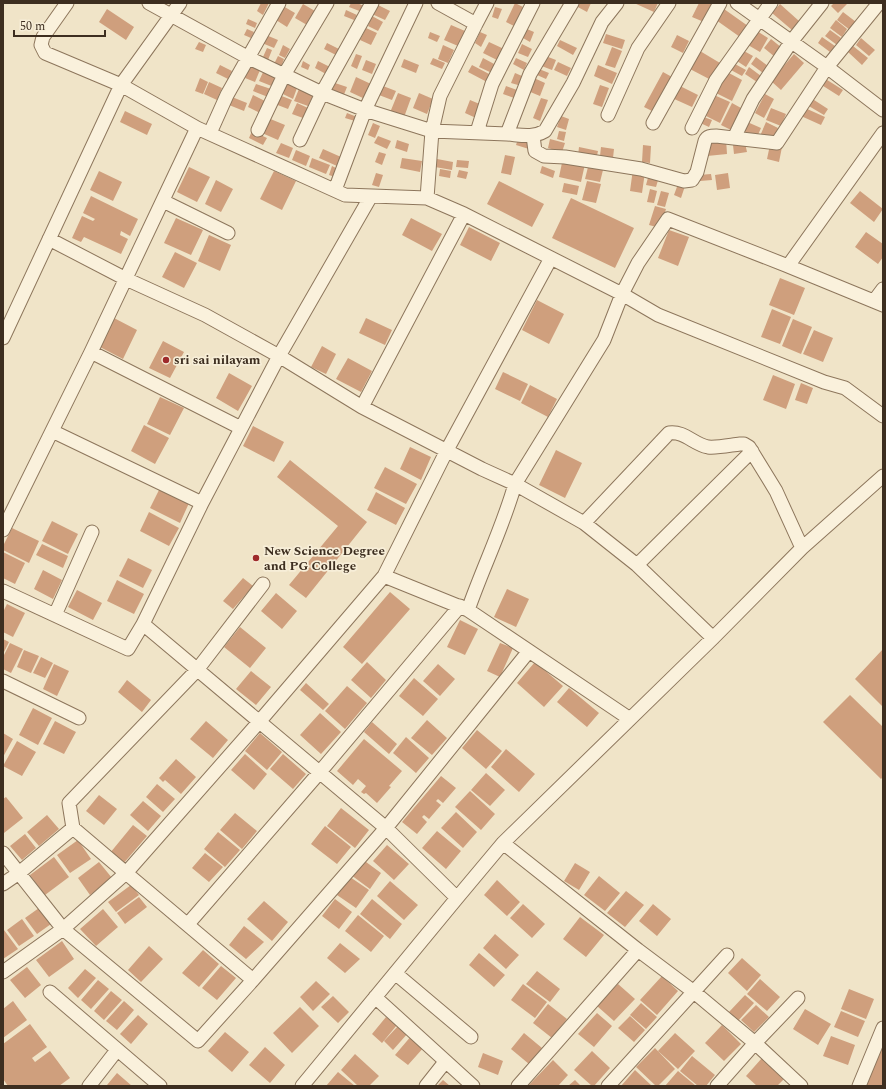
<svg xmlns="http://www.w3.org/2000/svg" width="886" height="1089" font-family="Spectral,serif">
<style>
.building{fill:#cf9f7d}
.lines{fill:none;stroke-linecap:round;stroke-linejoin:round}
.minor-casing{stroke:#8d765c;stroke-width:15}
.minor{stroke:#faf1dc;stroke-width:13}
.poi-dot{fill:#9e2a2b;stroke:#f7eed8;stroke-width:1.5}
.labels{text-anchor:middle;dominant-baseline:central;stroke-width:3.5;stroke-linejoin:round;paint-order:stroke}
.poi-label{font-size:13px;font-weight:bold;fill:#3d2e20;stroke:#f7eed8;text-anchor:start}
</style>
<rect width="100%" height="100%" fill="#f0e4c8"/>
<path class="building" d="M261 3H269L263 15 257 11Z
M351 3H357L364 6 362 12 349 7Z
M515 3 523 7 514 26 506 22Z
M577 3H591L587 12 576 6Z
M634 3H658L654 12Z
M699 3H713L704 22 692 17Z
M834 3H846L847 4 838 13 831 6Z
M303 4 315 11 307 25 295 18Z
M376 4 390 11 385 20 372 14Z
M780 4 799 21 792 30 772 13Z
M283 6 295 13 287 27 276 20Z
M495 7 502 9 498 19 492 17Z
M107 9 134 27 126 40 99 22Z
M724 9 748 26 740 37 716 20Z
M346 10 357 15 354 20 344 16Z
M843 12 856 22 850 30 837 20Z
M372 16 383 22 378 31 368 26Z
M248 19 257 23 255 28 246 24Z
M836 20 847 29 842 37 830 28Z
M451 25 465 31 458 46 444 40Z
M366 28 377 33 371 45 360 40Z
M247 29 254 32 251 38 244 35Z
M527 29 534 32 530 42 523 38Z
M830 30 841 38 837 45 825 36Z
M757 31 768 38 760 52 748 45Z
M430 32 440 36 437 42 428 38Z
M480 32 487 35 481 47 475 43Z
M606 34 625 40 622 49 603 43Z
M266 35 278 40 274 48 262 43Z
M677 35 689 41 683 53 671 47Z
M822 37 835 46 830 52 818 43Z
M861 38 875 50 869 56 856 45Z
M771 39 782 48 775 57 764 48Z
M560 40 577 48 573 55 557 46Z
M199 42 206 45 203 52 195 49Z
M489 42 504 49 499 61 483 53Z
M327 43 339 49 336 55 324 49Z
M522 44 532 49 528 57 518 53Z
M283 45 290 49 285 58 279 55Z
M443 45 454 50 448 63 438 59Z
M853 46 868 58 862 65 848 52Z
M612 47 622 51 615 68 605 65Z
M267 48 272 50 268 60 263 57Z
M700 51 720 63 711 80 690 69Z
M744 51 753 56 746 67 737 61Z
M356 54 362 56 357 69 351 66Z
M794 54 804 63 781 90 771 81Z
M543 55 556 60 552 70 539 65Z
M278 56 284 59 281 67 274 64Z
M756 57 768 66 763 73 751 64Z
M433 58 445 63 442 69 430 64Z
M483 58 496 65 492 73 479 67Z
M516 58 527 63 524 70 513 64Z
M404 59 419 65 416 73 401 67Z
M366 60 376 64 372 74 362 70Z
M303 61 310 65 308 70 301 67Z
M318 61 330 67 326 74 315 68Z
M558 62 571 68 567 76 554 70Z
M735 64 746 70 742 76 731 70Z
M220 65 232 71 228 79 216 73Z
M472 65 491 75 487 82 468 72Z
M598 65 617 73 612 84 594 76Z
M249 66 260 70 255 82 245 78Z
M749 67 761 76 757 82 745 74Z
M539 69 549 73 546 79 537 75Z
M264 70 279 76 274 87 259 81Z
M663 72 672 77 654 112 644 107Z
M727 72 742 80 732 101 716 93Z
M515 73 522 76 518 85 511 83Z
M356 77 371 84 365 99 350 92Z
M200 78 208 82 203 94 195 91Z
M534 78 545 83 540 96 528 91Z
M824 78 843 90 839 96 820 84Z
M209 82 222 88 217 100 204 94Z
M335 83 347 87 343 97 331 92Z
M256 84 271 89 268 97 253 91Z
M287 84 297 88 293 99 283 94Z
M600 85 609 88 602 107 593 104Z
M678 85 698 95 692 107 672 98Z
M383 86 396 91 392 100 379 95Z
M506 86 517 90 514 98 503 94Z
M299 89 313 95 308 106 294 101Z
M398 93 411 98 403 120 389 115Z
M419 93 433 99 427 114 413 108Z
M765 94 774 99 764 118 755 113Z
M253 95 265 101 260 113 248 107Z
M279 95 292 100 288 109 275 104Z
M714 95 730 102 720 123 704 115Z
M232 97 247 103 244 111 229 105Z
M541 98 548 100 540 121 533 118Z
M811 98 828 109 824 115 807 105Z
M470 100 482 105 476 118 465 113Z
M297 103 308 108 303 118 292 114Z
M732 103 741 108 731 130 721 125Z
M771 108 786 114 781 126 766 120Z
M805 108 825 117 821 125 801 116Z
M125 111 152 124 147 135 120 122Z
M347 113 357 117 355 121 345 118Z
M561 116 569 119 566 130 557 127Z
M701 116 712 120 709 127 698 122Z
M268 118 285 125 278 140 262 133Z
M745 121 761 128 757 137 741 130Z
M766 122 778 128 772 141 760 136Z
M373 123 380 126 375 138 368 135Z
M252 131 267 138 263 145 249 138Z
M559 131 566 132 564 141 557 139Z
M378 136 391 141 387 149 374 143Z
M519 136 532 139 529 149 516 145Z
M550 139 565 143 562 152 548 148Z
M726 139 727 154 707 156 706 140Z
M397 140 409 144 407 152 395 148Z
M281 143 293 148 289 158 276 153Z
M745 143 747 152 734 154 733 145Z
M643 145 651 146 650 163 642 162Z
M770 145 782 147 779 162 767 159Z
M579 147 598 151 596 160 578 156Z
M601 147 614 149 613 158 600 156Z
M323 149 341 157 337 166 319 158Z
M296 150 310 156 306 166 292 160Z
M379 152 386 154 382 165 375 162Z
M505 155 515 157 511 175 501 173Z
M312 158 330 165 326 174 309 167Z
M402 158 422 161 420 172 400 168Z
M563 158 585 164 581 182 559 177Z
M437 159 453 162 452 170 435 167Z
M457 160 469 161 468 168 456 167Z
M589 163 604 166 600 182 585 179Z
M332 166 338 169 335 177 329 175Z
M542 166 555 171 553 178 540 173Z
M189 167 210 177 197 202 177 192Z
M440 169 451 171 450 178 439 176Z
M633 169 645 172 642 193 630 191Z
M459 170 468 172 466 179 457 177Z
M99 171 122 182 113 201 90 190Z
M274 171 296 181 282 210 260 199Z
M376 173 383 175 379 187 372 185Z
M728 173 730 188 717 190 715 175Z
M649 174 659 177 656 187 646 185Z
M711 174 712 180 700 181 699 175Z
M216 180 233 189 221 212 205 204Z
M499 181 544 204 532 227 487 204Z
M587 181 601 184 596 203 582 200Z
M564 183 579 186 577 195 562 192Z
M678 184 685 186 681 198 674 195Z
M650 189 657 191 654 203 647 202Z
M661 191 669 193 665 207 657 205Z
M860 191 883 209 874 222 850 203Z
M91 196 138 219 130 236 121 231 120 235 128 239 121 254 84 237 81 242 72 238 82 216 93 221 95 219 83 213Z
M571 198 634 228 615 268 552 238Z
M655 206 666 209 660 228 649 225Z
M176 218 203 230 191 255 164 243Z
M411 218 442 234 432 251 402 235Z
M469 227 500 243 491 261 460 245Z
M669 230 689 237 678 266 658 258Z
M866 232 883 244V257L878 264 855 247Z
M209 235 231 245 220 271 198 261Z
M175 252 197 263 184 288 162 277Z
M780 278 805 288 794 315 769 305Z
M537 300 564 314 549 344 522 330Z
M772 309 791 317 780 344 761 337Z
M114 318 137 330 123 359 100 347Z
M366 318 392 330 385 345 359 333Z
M793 319 812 327 801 354 782 346Z
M814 330 833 338 823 362 803 354Z
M163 341 184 352 170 378 149 368Z
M322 346 336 354 326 374 311 367Z
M348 358 372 371 361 392 336 379Z
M503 372 528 384 520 401 495 389Z
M229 373 252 386 238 411 216 398Z
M773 375 795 384 786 409 763 400Z
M801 383 813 388 807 404 795 400Z
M530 385 557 399 548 417 521 403Z
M160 397 184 408 170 435 147 424Z
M144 425 169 438 155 464 131 451Z
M253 426 284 442 274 462 243 446Z
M410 447 431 457 421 480 400 469Z
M556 450 582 463 565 498 539 485Z
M290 460 367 522 306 598 289 585 338 526 277 477Z
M385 467 417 484 406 504 374 488Z
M160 488 189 503 180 523 150 508Z
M376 492 405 508 396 525 367 510Z
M149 512 179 528 169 546 140 531Z
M52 521 78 534 68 554 42 541Z
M12 528 39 541 29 563 3 550V546Z
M42 544 68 556 63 568 36 555Z
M3 552 25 563 15 584 3 578Z
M128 558 152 570 143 588 119 576Z
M43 570 62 580 53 599 34 589Z
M243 578 253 586 233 609 223 601Z
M117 580 144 594 134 614 107 601Z
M507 589 529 599 516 627 494 617Z
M77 590 102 603 93 620 68 607Z
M390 592 410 609 362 664 343 647Z
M276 593 297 611 282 629 261 611Z
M7 604 25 613 13 637 3 632V612Z
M460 620 478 629 465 655 447 647Z
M240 627 266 648 250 668 224 647Z
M3 639 9 642 3 654Z
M10 643 23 649 11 673 3 669V657Z
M500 643 513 648 500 677 487 671Z
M883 649V707L855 679Z
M24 650 39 656 31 673 17 667Z
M41 657 53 663 45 678 33 673Z
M367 662 386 680 371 698 351 680Z
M535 662 563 686 544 707 517 683Z
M54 664 69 671 57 696 43 689Z
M438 664 455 679 440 696 423 681Z
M251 671 271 687 256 705 236 689Z
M414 678 438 699 423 716 399 696Z
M127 680 151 700 142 712 118 692Z
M306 683 329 704 323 710 300 690Z
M347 686 367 703 345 729 325 711Z
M569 688 599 713 587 727 557 702Z
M850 695 883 727V777L881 779 823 722Z
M33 708 52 718 38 745 19 735Z
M320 713 341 732 321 754 300 735Z
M427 720 447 738 432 755 411 738Z
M55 721 76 732 64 754 43 744Z
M206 721 228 740 213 758 190 739Z
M372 722 397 744 389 754 364 732Z
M477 730 502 751 486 769 462 748Z
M3 733 13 739 3 757Z
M260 733 282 752 267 770 245 751Z
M406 737 429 758 416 773 393 753Z
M364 739 402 771 389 786 391 787 377 803 366 793 364 794 361 792 366 786 358 779 353 785 337 771Z
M17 741 36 752 22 776 3 766Z
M506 749 535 774 519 792 491 767Z
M245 754 267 774 254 790 231 770Z
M283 754 306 774 293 789 270 769Z
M176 759 196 777 181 794 165 780 163 782 159 778Z
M486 773 505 790 490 806 471 790Z
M441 776 456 788 443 803 438 799 436 801 441 805 429 819 424 815 422 817 427 822 417 834 402 822Z
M157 784 175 799 163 812 146 797Z
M470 791 495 814 481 830 455 807Z
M99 795 117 809 104 825 86 811Z
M6 797 23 818 4 833 3 799Z
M143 801 161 816 148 831 130 815Z
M341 808 369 830 355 848 327 826Z
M456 812 477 832 463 848 441 828Z
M235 813 257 831 242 849 220 830Z
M47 815 59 829 39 846 27 832Z
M133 825 147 836 123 864 110 853Z
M325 826 351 847 337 864 311 844Z
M437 831 461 851 446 869 422 848Z
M218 832 240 850 225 867 204 849Z
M25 834 36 848 22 860 10 846Z
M78 840 91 859 70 873 57 855Z
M387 845 409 864 394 880 373 861Z
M205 853 223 867 209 882 192 868Z
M54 857 69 877 45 895 30 875Z
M362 859 381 873 370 889 351 875Z
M99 862 112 878 90 895 78 878Z
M575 863 590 872 579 890 564 881Z
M599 876 620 893 605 911 584 895Z
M350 877 369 890 356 908 337 895Z
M497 880 520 902 507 916 484 895Z
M390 881 418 905 404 920 377 896Z
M131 885 139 895 116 912 108 902Z
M626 891 644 905 625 927 607 913Z
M139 897 147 907 125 924 117 913Z
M335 899 352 912 339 929 322 916Z
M372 899 402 924 390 939 360 914Z
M264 901 288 922 272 941 247 919Z
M523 904 545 924 532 938 510 918Z
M653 904 671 919 657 936 639 921Z
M39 908 51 924 37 934 25 918Z
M103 909 118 927 96 946 80 929Z
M358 915 384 936 371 952 345 931Z
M580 917 604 935 586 957 563 939Z
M22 919 34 936 19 946 7 930Z
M244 926 264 942 246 959 229 945Z
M4 930 18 949 3 959V931Z
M495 934 519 955 506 969 483 948Z
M62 941 74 959 49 977 36 960Z
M340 943 360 959 345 973 327 958Z
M149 946 163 959 141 982 128 970Z
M203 950 219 964 199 987 182 973Z
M479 953 505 975 494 987 469 965Z
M742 958 761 975 747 991 728 973Z
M221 966 236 978 217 1000 202 988Z
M27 967 41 985 25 998 10 980Z
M85 969 96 978 78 998 68 988Z
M537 971 560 989 550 1002 526 984Z
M662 976 678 991 657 1015 640 1000Z
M760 979 780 997 767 1011 747 994Z
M98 980 109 989 91 1009 81 1000Z
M316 981 330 994 313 1011 300 997Z
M523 984 547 1002 535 1018 511 1000Z
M618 984 635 999 614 1021 597 1006Z
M849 989 874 999 866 1019 841 1009Z
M111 991 122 1000 104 1020 94 1011Z
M745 995 754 1003 738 1021 729 1012Z
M333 996 349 1012 338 1023 321 1007Z
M13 1001 27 1020 3 1038V1009Z
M124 1001 134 1010 117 1030 106 1021Z
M641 1003 657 1017 646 1029 630 1015Z
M548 1004 567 1019 552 1038 533 1023Z
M756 1005 769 1017 754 1032 741 1020Z
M300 1007 319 1026 292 1053 273 1033Z
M805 1009 831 1024 818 1045 793 1029Z
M841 1011 865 1021 858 1037 834 1027Z
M597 1013 612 1026 594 1047 578 1034Z
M138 1015 148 1024 131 1044 120 1034Z
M630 1016 645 1030 634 1042 618 1028Z
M386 1017 397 1025 382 1043 372 1034Z
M30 1024 47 1047 32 1058 35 1062 50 1051 70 1078 59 1086H8L3 1079V1044Z
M399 1025 408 1033 393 1050 384 1041Z
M722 1025 741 1044 724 1061 705 1043Z
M225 1032 249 1052 232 1072 208 1051Z
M524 1033 542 1048 529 1064 511 1049Z
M675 1033 695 1051 678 1069 658 1051Z
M412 1035 425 1046 408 1065 395 1055Z
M831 1036 855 1045 848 1065 823 1056Z
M883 1041V1086H866Z
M265 1047 285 1065 270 1083 249 1065Z
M655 1048 675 1069 658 1086H656L636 1067Z
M592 1051 610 1068 594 1086H592L574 1070Z
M483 1053 503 1061 498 1075 478 1067Z
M355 1054 379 1076 369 1086H358L341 1070Z
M692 1056 715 1075 706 1086H698L680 1071Z
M762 1058 784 1079 777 1086H757L746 1076Z
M553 1060 568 1075 558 1086H528Z
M635 1070 652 1086H621Z
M678 1071 696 1086H665Z
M338 1072 355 1086H326Z
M117 1073 132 1086H108L107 1085Z
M443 1080 450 1086H437Z
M575 1080 581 1086H568Z"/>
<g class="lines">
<defs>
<path id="minor" d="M149 3 247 57 322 93 365 110 432 131 507 134 530 74 572 3
M438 3 476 24 487 3
M737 3 827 67 883 110
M608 115 638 48 669 3
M653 123 720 3
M197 128 345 195 427 198 464 214 622 294 658 315 824 382 845 388 883 416
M692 128 716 80 771 3
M258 130 284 75 327 3
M477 132 492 84 533 3
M210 133 227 95 279 3
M883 133 788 266 883 305
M507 134C521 135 533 138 545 131L573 83 602 22 617 3
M533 136 535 151 544 156 565 157 641 169 684 181 692 180 697 172 705 141C707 136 711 136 716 136L777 143 827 67 879 3
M734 138 753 99 791 42 822 3
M300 140 322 93 372 3
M335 190 365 110 416 3
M371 196 279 356 202 503 143 624 386 828 457 898
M427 198 432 131 440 96 476 24
M163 201 228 233
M49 239 126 279 205 315 279 356 362 407 482 469 515 484 584 523 637 565 713 638
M874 301 883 289
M3 338 121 85 180 3
M91 352 241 428
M362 407 464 214
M52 431 202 503
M584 523 669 433C685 431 693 444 708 447 717 448 731 445 740 444H744L749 447 776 491 802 548
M3 530 91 352 197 128 121 85 57 58 45 53 41 45 43 37 67 3
M637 565 752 451
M384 576 468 610 630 719
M3 591 128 649 143 624
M468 610C483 567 503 527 515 484L604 340 622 294 638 263 668 219 788 266
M55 615 92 532
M3 681 79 718
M73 828 69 803 197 670 263 584
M503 843 638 950 694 992 755 1043 801 1086
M3 853 63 929 198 1041 253 980 386 828 529 651
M3 884 19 873 73 828 126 873 63 929 3 972
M188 924 319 773 460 606
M395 973 471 1037
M253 980 126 873 259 722 384 576 447 450 551 258
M50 992 160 1086
M375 997 473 1086
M89 1086 117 1050
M302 1086 457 898 503 843 713 638 802 548 883 476
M426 1086 445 1062
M518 1086 638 950
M608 1086 727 955
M717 1086 755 1043 798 998
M859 1086 883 1028"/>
</defs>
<use href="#minor" class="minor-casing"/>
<use href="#minor" class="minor"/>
</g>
<g class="poi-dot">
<circle cx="166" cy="360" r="4"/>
<circle cx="256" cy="558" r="4"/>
</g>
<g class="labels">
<g class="poi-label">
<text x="174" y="360">sri sai nilayam</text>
<text x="264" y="551">New Science Degree<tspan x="264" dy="15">and PG College</tspan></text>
</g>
</g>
<rect width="886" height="1089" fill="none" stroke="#3d2e20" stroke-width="8"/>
<path d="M14 30v6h91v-6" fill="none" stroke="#3d2e20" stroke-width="2"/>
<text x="20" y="30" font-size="12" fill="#3d2e20" stroke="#f7eed8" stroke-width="3" paint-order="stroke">50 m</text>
</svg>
